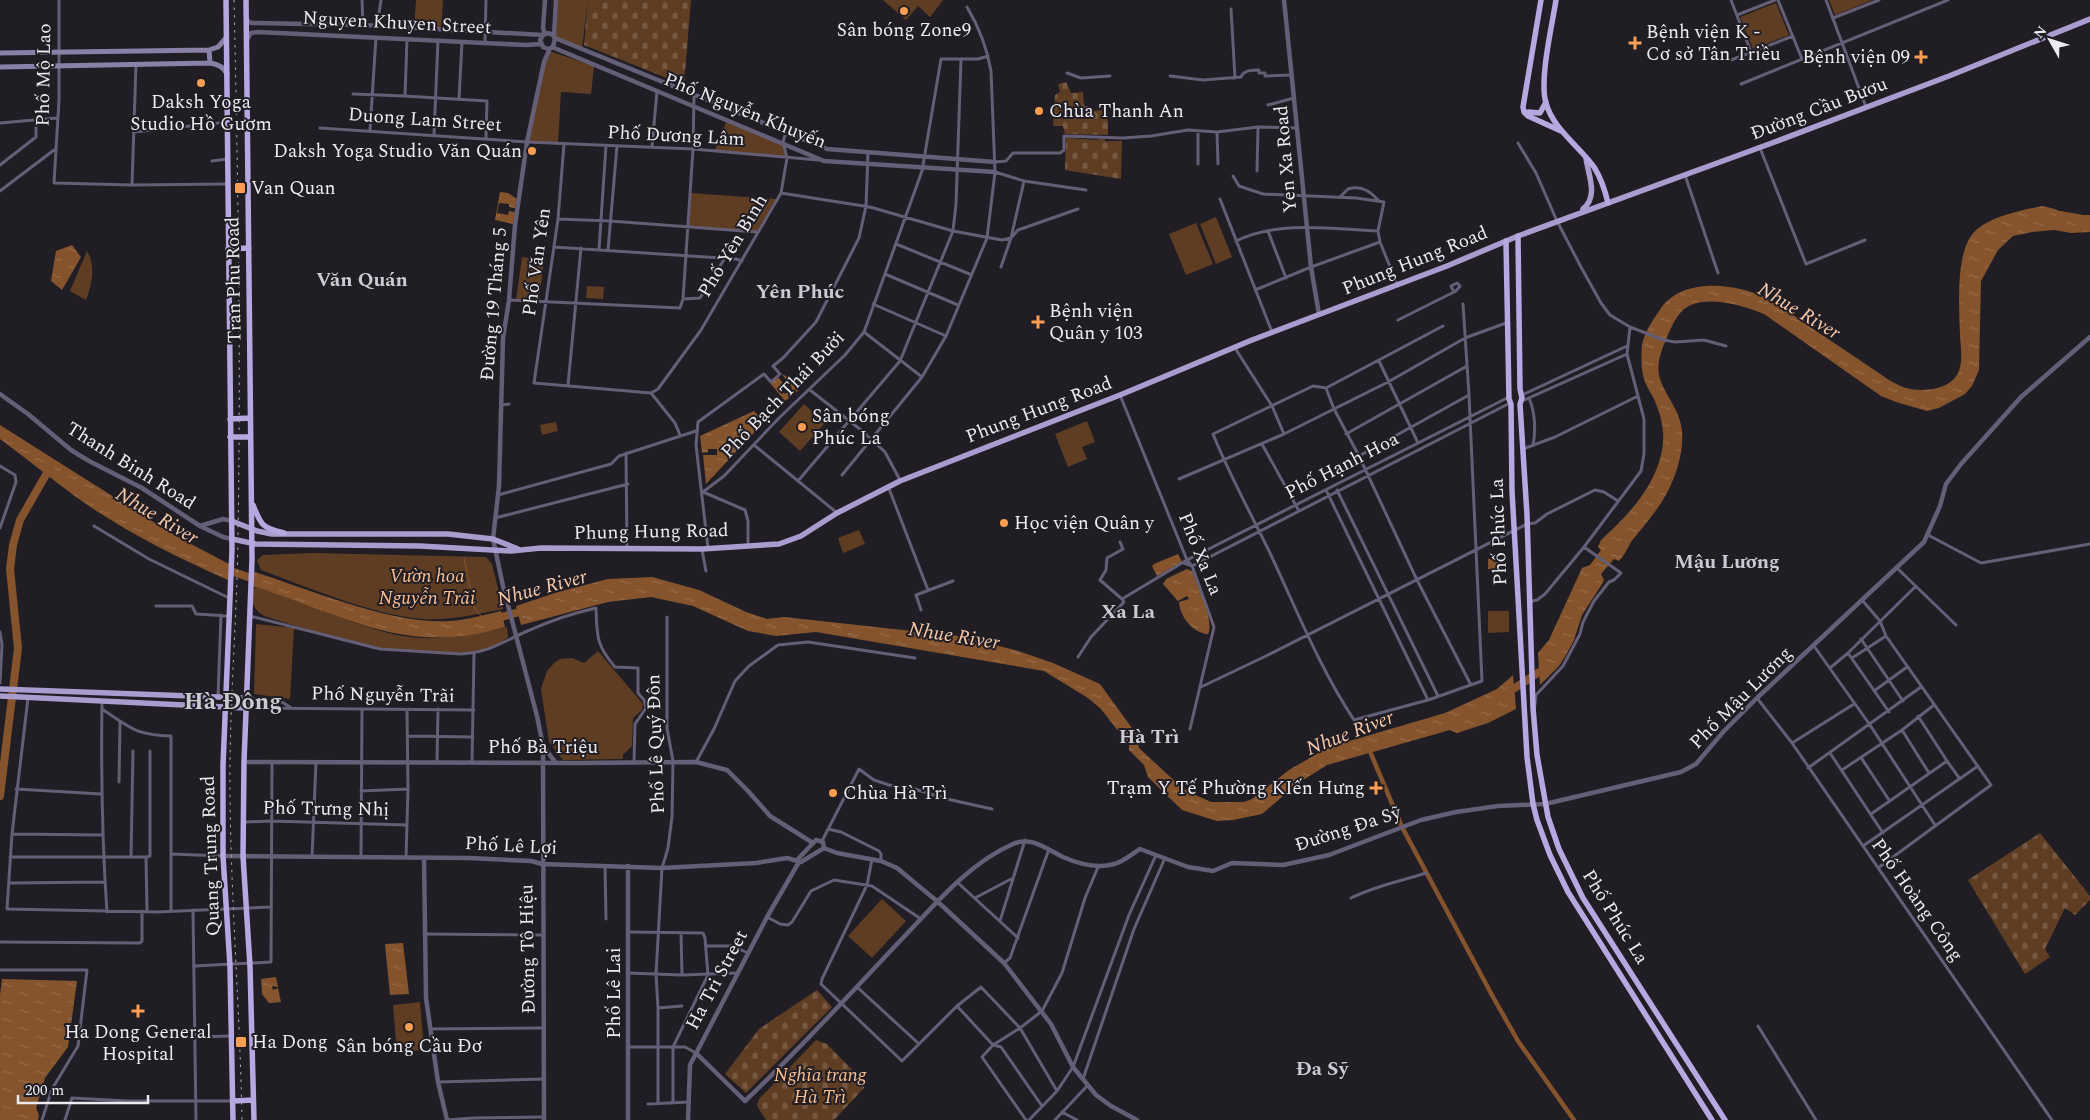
<svg xmlns="http://www.w3.org/2000/svg" width="2090" height="1120" font-family="Spectral,serif">
<style>
.cemetery{fill:url(#cemetery-stones)}
.park{fill:#5f3d22}
.water{fill:url(#water-ripples)}
.lines{fill:none;stroke-linecap:round;stroke-linejoin:round}
.stream{stroke:#85542d;stroke-width:1}
.canal{stroke:#85542d;stroke-width:4.5}
.river{stroke:#85542d;stroke-width:8}
.minor{stroke:#645e76;stroke-width:3}
.tertiary{stroke:#645e76;stroke-width:4.5}
.secondary{stroke:#8a81a7;stroke-width:5}
.primary{stroke:#a99cce;stroke-width:5.5}
.trunk{stroke:#b6a8e0;stroke-width:5.5}
.rail{stroke:#adacb0;stroke-width:1;stroke-dasharray:2.5 5;stroke-linecap:butt}
.poi-dot{fill:#fb9e52;stroke:#201e24;stroke-width:2}
.labels{text-anchor:middle;dominant-baseline:central;stroke-width:4;stroke-linejoin:round;paint-order:stroke}
.street-label{font-size:19px;fill:#ecebef;stroke:#201e24}
.poi-label{font-size:19px;fill:#ecebef;stroke:#201e24;text-anchor:start}
.park-label{font-size:19px;font-style:italic;fill:#fbbe91;stroke:#201e24}
.neighbourhood-label{font-size:20px;font-weight:bold;fill:#cbc9d1;stroke:#201e24}
.water-label{font-size:20px;font-style:italic;fill:#f8caa9;stroke:#201e24}
.district-label{font-size:24px;font-weight:bold;fill:#cbc9d1;stroke:#201e24}
</style>
<defs>
<pattern id="cemetery-stones" width="16" height="16" patternUnits="userSpaceOnUse" patternTransform="scale(1.25)"><rect width="16" height="16" fill="#5f3d22"/><path d="M2 7V4a2 2 0 0 1 4 0v3zM10 15v-3a2 2 0 0 1 4 0v3z" fill="#765942"/></pattern>
<pattern id="water-ripples" width="26" height="14" patternUnits="userSpaceOnUse" patternTransform="scale(1.25)"><rect width="26" height="14" fill="#85542d"/><path d="M2 4q2-2 4 0t4 0M15 11q2-2 4 0t4 0" fill="none" stroke="#966d4c"/></pattern>
</defs>
<rect width="100%" height="100%" fill="#201e24"/>
<path class="cemetery" d="M588 0H691L684 85 584 45Z
M1066 82 1071 93 1083 92 1084 106H1088L1089 111 1108 110V135L1065 134 1063 126H1053L1055 95 1060 92 1058 84Z
M1066 138 1096 140 1105 138V141H1122L1121 179 1065 170Z
M2040 833 2090 896V900L2075 915 2065 908 2045 949 2050 957 2025 974 1968 880Z
M817 990 832 1007 746 1093 725 1074 759 1029Z
M816 1040 827 1044 864 1082V1088L834 1120H766L757 1106 759 1099Z"/>
<path class="park" d="M416 0H443L441 30 414 28Z
M558 0H588L582 48 556 37Z
M883 0H943L930 17 918 6 906 20Z
M1829 0H1873L1835 15Z
M1776 3 1789 35 1753 49 1740 17Z
M549 51 594 66 591 94 561 92 558 143 527 142 544 62Z
M727 120 782 143 786 157 715 150Z
M690 193 776 199 757 231 688 226Z
M1216 217 1232 257 1216 264 1200 224Z
M1196 223 1213 264 1186 275 1169 234Z
M87 251C96 265 92 285 86 300L70 291Z
M522 257 544 260 539 301 516 300Z
M587 286 604 287 603 299 586 298Z
M804 404 825 423 800 451 779 432Z
M1087 421 1095 442 1082 447 1087 459 1068 467 1055 434Z
M556 422 558 431 542 435 540 425Z
M859 530 865 544 843 553 838 538Z
M314 553 486 557 492 564 503 609C477 614 450 621 423 619 373 615 309 588 261 570L257 560 263 555Z
M255 587C302 599 345 623 393 634 431 643 470 636 507 627L508 637 497 646 461 654 380 649 331 637 264 616C253 609 247 599 255 587Z
M1488 611H1509V632L1488 633Z
M256 624 294 628 290 699 254 694Z
M598 651 643 704 642 710 633 718 632 746 623 755V759L563 760 549 742 541 689 547 671 555 662 560 659 572 658 584 663Z
M882 899 906 921 872 958 848 936Z
M420 1002 424 1050 397 1052 393 1005Z"/>
<path class="water" d="M500 192 508 193 517 199 515 208 509 207V204L499 203 497 213 508 215 509 211 515 212 513 224 495 220Z
M2043 206 2055 209 2072 218 2090 217V232L2071 233 2054 230 2032 232 2013 236 1998 250 1981 281 1979 370 1972 386 1965 394 1939 408 1927 411 1896 402 1881 396 1764 314C1743 305 1699 292 1681 312 1674 320 1669 332 1665 342 1660 353 1656 367 1660 379 1666 397 1680 410 1682 431 1684 454 1674 484 1661 503 1652 517 1641 529 1631 542 1627 549 1624 556 1619 561L1614 559 1601 574 1604 580 1602 584 1582 615 1574 640 1566 655 1559 666 1540 685 1538 653 1549 640 1582 568 1590 565 1601 550 1598 547 1601 540C1627 516 1652 491 1661 455 1666 435 1662 417 1654 399 1651 393 1646 386 1644 379 1641 368 1641 356 1642 345 1644 332 1654 319 1661 308 1683 277 1736 283 1766 298 1781 306 1796 317 1810 327 1837 345 1863 362 1889 380 1895 383 1901 387 1906 388 1925 393 1956 389 1960 367 1963 356 1960 344 1960 333 1959 307 1956 257 1971 236 1984 217 2022 210 2043 206Z
M72 245 81 257 62 290 51 281 56 251Z
M782 374 788 377 799 390 785 401 770 383 778 377 783 383 779 388 785 394 792 388Z
M754 411 764 422 706 484 703 455H717V449H708V452L702 453 700 436Z
M0 425 174 535 229 564 228 580C176 557 122 530 76 497 50 478 26 458 0 439Z
M1178 554 1182 562 1157 576 1152 566 1154 564Z
M1505 558 1506 569H1488V559Z
M1187 569 1192 571C1197 583 1215 622 1208 634 1193 633 1180 617 1179 602L1189 599 1187 596 1178 601 1163 584 1166 579Z
M252 571C310 589 400 629 460 620 473 618 487 614 501 611L505 627C404 658 344 614 252 586Z
M652 577 699 590 746 612 767 619 784 617 958 636 1015 650 1053 663 1100 684 1137 735 1139 748 1180 786 1191 793 1211 802H1244L1252 799 1289 770 1329 747 1445 713 1497 689 1513 675 1516 709 1488 723 1457 733 1450 730 1327 765 1297 784 1262 814 1233 820 1217 821 1182 810 1148 777 1144 765 1129 750V745L1101 709 1088 698 1044 671 816 632 776 636 748 631 693 606 651 597 608 602 521 625 516 606 558 592 608 579Z
M403 943 409 994 390 995 385 944Z
M276 977 278 987 272 986 273 990 278 988 281 1002 269 1003 262 994 261 979Z
M2 979 77 981 68 1047 45 1078 36 1108 39 1115 38 1120H0V995Z"/>
<g class="lines">
<path class="stream" d="M464 558 474 607 481 616"/>
<path class="canal" d="M1371 754 1402 827 1493 997 1518 1041 1574 1120"/>
<path class="river" d="M2060 215 2083 219H2090
M225 569 257 580
M494 619 527 610
M1507 693 1541 671 1546 665
M0 796 18 648 10 569 13 545 20 520 51 466"/>
<path class="minor" d="M59 0V100L54 183 132 185 227 184
M362 0 363 25
M1731 0 1751 52
M1778 0 1802 59
M1826 0 1866 107
M1231 9 1235 78
M1737 15 1775 0
M1833 18 1879 0
M377 26 381 0
M407 39 405 96 487 101 486 138
M485 42 486 0
M1731 60 1793 36
M1067 73 1081 78 1110 76
M1170 76 1203 80 1241 77C1244 70 1252 70 1259 70V73H1265V76L1292 75
M1741 84 1948 0
M353 94 405 96
M459 99 462 42
M1268 105 1294 98
M0 123 57 118
M320 128 527 142 693 149 818 160
M370 130 376 37
M134 132 227 122
M1217 132 1218 164
M434 135 438 40
M1518 143 1536 173 1557 221 1581 267 1601 303 1610 315 1630 327 1664 340 1675 342 1704 340 1726 346
M564 144 558 219 534 383 651 393
M652 147 657 91
M1760 148 1806 264 1865 240
M212 161 227 159
M995 162 1006 161 1013 153H1060L1064 150V136L1123 138 1151 136 1188 130 1217 132 1258 127 1297 128
M1198 164V131
M0 165 36 137V120
M1257 171 1258 127
M995 172 1024 181 1086 190
M1685 175 1718 273
M1233 176 1239 186 1263 194 1356 198 1384 202 1378 231 1380 242 1397 284
M132 185 136 65
M0 191 54 150
M781 193 787 158 783 142 786 132
M1340 197 1348 189C1361 185 1370 191 1379 201
M1220 199 1272 332
M558 219 610 221 757 232
M1268 231 1286 278
M1236 241C1278 220 1333 229 1378 231
M896 244 972 275
M554 247 736 259 742 261
M599 249 606 146
M608 250 617 146
M1001 267 1011 238 1024 181
M885 274 958 305
M1255 290 1311 267 1380 242
M683 299 700 298 725 258
M509 300 680 308 683 299 693 149 694 96
M873 304 946 336
M1398 320 1456 291 1460 286 1457 283 1451 286 1454 292
M864 332 922 377
M1235 348 1272 406 1284 434
M1379 361 1418 443
M568 385 581 248
M1326 388 1313 386 1213 434C1229 474 1250 512 1269 551 1296 608 1319 667 1354 720L1428 700 1482 681 1469 395 1463 304
M1326 388 1334 409 1359 456 1417 580 1471 685
M1326 388 1443 326
M810 390 861 430 885 452 900 480
M651 393 658 389 701 330 781 193 870 207 953 231 1002 240 1011 238 1018 230 1078 209
M651 393 675 423 680 435
M1120 395 1187 560 1192 566 1214 627 1190 729
M1522 395 1627 346
M1529 398C1535 412 1536 430 1533 445
M1522 401 1627 354
M501 405 509 404
M1346 434 1467 366
M1262 444 1299 511
M754 445 836 512
M1523 449 1555 437 1638 396
M626 453 627 548
M1359 456 1469 395
M0 466 15 475 16 482 0 528
M842 475 922 377 946 336 987 238 995 172 991 71C987 48 979 27 967 7
M1179 479 1284 434 1388 382 1465 338 1506 323
M798 481 900 361 953 231 956 204 961 60
M888 486 928 590
M1326 490 1428 700
M1337 490 1438 696
M498 495 611 464 619 456 696 431
M495 518 628 484
M94 526 149 559 229 598
M1928 535 1981 563 2090 544
M1120 542 1123 549 1107 558 1106 570 1100 580 1122 599
M748 546V521L745 510 703 492 724 476 779 418 845 355 864 332 922 171 941 59H978L988 56
M708 548 696 445 698 422 764 374 771 382 780 374 773 366 783 358 816 322 859 238 866 206 868 153
M702 550 706 571
M1184 563 1192 566 1510 403
M1897 568 1956 625
M1862 600 1880 621 1886 636 1991 785 1878 868
M1529 602 1537 600 1545 594 1584 547 1641 471 1644 454V419L1627 354 1630 327
M156 606H192L196 614 229 616
M921 610 916 595 953 581
M250 616 380 649 461 654C492 652 503 641 530 630 550 621 574 613 596 608 597 636 596 645 615 667L638 668V693L644 700 646 708 635 724 634 762
M0 632 2 645 0 683
M1861 639 1903 701
M1814 646 1870 725 1935 825
M1848 653 1889 712
M1078 657 1091 637 1124 602 1122 599 1187 560 1509 397
M1852 658 1886 636
M1830 668 1848 653 1916 586
M1201 687 1268 655 1527 524 1535 523 1547 514 1595 490 1604 492 1618 501
M1874 691 1907 667
M218 697 221 615
M28 698 12 834 7 909 156 912 271 907
M246 698 282 702 290 707
M1757 698 1792 743 2052 1120
M102 701C101 771 102 841 107 912
M245 708 474 710
M102 709C130 728 136 735 171 736V911
M1534 713 1536 695 1563 666 1580 634 1583 622 1594 601 1609 582 1614 580 1621 573 1584 547
M1918 716 1947 761 1960 779
M1902 730 1929 773
M408 736 473 737
M1792 743 1854 704
M1830 753 1883 833
M1862 759 1889 800
M437 762 438 709
M472 762 474 654
M696 762 714 729 735 681 749 666 778 645 808 642 915 658
M1808 768 1921 687
M1842 770 1902 730 1934 705
M119 782 120 722
M16 789 101 794
M361 791 408 789
M1871 814 1947 761
M244 822 271 821 407 825
M828 829 841 832 879 851 881 854V861
M12 834 102 835
M822 841 859 769 874 780 889 785 908 787 947 799 992 809
M1863 846 1978 766
M171 854 223 856
M10 857H146
M131 857 133 751
M312 857 316 762
M361 857 362 710
M406 857 408 789 407 710
M872 859 867 885 822 979 821 984 902 1061 957 1006 981 987 1020 1028 1057 1091
M605 866 606 919
M957 882 1018 938
M9 883 105 882
M975 898 1011 879
M1351 898C1375 886 1401 881 1426 873
M193 910 196 1120
M147 911 146 857 150 856V751
M767 917 780 924 788 925 792 922 811 891 834 880 872 886 921 919
M1000 921 1025 840
M628 932 703 933 705 938 708 975 673 1047V1103
M681 933 682 975
M425 934 544 935
M0 942 140 943 142 941V911
M706 946H732L748 953
M1004 963 1010 958 1049 849
M194 966 271 962 272 762
M0 970H87L78 1046 52 1089 42 1120
M628 973 682 975 738 973
M857 987 918 1043
M957 1006 993 1045 1001 1047 1042 1106
M658 1008 682 1006
M1758 1026 1816 1120
M430 1029 544 1028
M195 1037 231 1036
M629 1047H685L696 1053
M1083 1079 1134 929 1165 858
M438 1082 544 1079
M658 1103V1008L656 974 662 868 668 848 672 817 673 761 667 728V617
M648 1104 689 1102
M1062 1112 1077 1120
M65 1120 72 1098 127 1101H232
M447 1120 473 1118 544 1117
M1026 1120 982 1057 993 1045 1020 1028 1042 1011 1062 973 1085 898 1098 867
M1029 1120 1057 1091 1073 1067 1129 915 1156 855
M1055 1120 1088 1085"/>
<path class="tertiary" d="M1284 0 1311 267 1319 314
M247 20 251 23 363 25 543 35C548 32 552 33 555 38L553 47 548 49 543 47 540 40 543 35
M545 34 543 28 545 0
M554 37 556 0
M555 38 827 149 995 162
M247 40 251 33 258 32 526 45 541 44
M552 47 824 161 995 172
M0 394 28 414 71 450 89 461 142 488 200 526 223 537 232 539
M200 526 223 519 232 521
M543 746 556 763
M244 762 577 763 696 762 727 770 748 791 770 816 813 843
M824 848 837 853 881 861 897 868 938 902 1004 963 1051 1024 1073 1067 1096 1095 1111 1106 1137 1120
M223 856 469 858 531 861 542 864 662 868 756 863 787 858 801 862 824 848
M424 858 426 998 438 1082 447 1120
M797 860 816 840 823 842 824 848
M628 866V1120
M696 1053 745 1101C799 1050 848 996 899 942 933 907 967 864 1013 844 1032 836 1046 849 1063 857 1079 864 1097 869 1114 864 1123 862 1132 854 1140 849L1188 867 1213 871 1232 863 1283 865 1329 855 1421 820 1456 812 1498 806 1545 804 1681 772 1696 764 1724 731 1757 698 1924 542 1940 506 1946 484 1961 464 2021 397 2090 337
M544 1120 543 746 537 716 503 586 493 539 499 486 503 338 509 300 515 225 527 142 544 62 550 48
M688 1120 690 1065 767 917 799 862"/>
<path class="secondary" d="M209 50 210 63
M0 53 209 50 218 47 226 38
M0 67 210 63C217 64 224 67 227 74"/>
<path class="primary" d="M1583 209C1599 196 1588 175 1586 158
M232 521 257 531 272 534H448L493 539 518 549
M232 539 256 544 420 546 511 551 541 548 702 549 779 544 801 536 837 513 900 481 1120 395 1252 340 1447 266 1518 236 1772 143 1949 76 2090 19
M0 689 246 698
M0 696 245 708"/>
<path class="trunk" d="M226 0 232 550 223 765V856L230 966 233 1120
M246 0 252 559 244 762 243 856 250 966 254 1120
M1541 0 1523 107 1524 112 1528 116 1561 131
M1556 0C1552 26 1539 80 1546 103 1553 129 1579 146 1594 167 1601 178 1605 190 1608 203
M1528 112 1540 113 1546 102
M1518 236 1520 389 1522 398 1520 404 1527 515 1533 708 1537 755 1548 817 1559 849 1583 898 1725 1120
M1506 241 1509 399 1511 404 1512 491 1527 757 1533 804 1537 820 1550 855 1568 892 1712 1120
M228 249 249 248
M230 419 250 418
M230 437H250
M253 505C261 525 262 528 284 533
M233 1101 253 1100"/>
<path class="rail" d="M234 0C238 178 241 357 238 535 237 621 229 707 230 794 231 903 240 1011 242 1120"/>
</g>
<g class="poi-dot">
<circle cx="904" cy="11" r="5"/>
<path d="M1632.5 35.5h5v5h5v5h-5v5h-5v-5h-5v-5h5z"/>
<path d="M1918.5 49.5h5v5h5v5h-5v5h-5v-5h-5v-5h5z"/>
<circle cx="201" cy="83" r="5"/>
<circle cx="1039" cy="111" r="5"/>
<circle cx="532" cy="151" r="5"/>
<rect x="234" y="182" width="12" height="12" rx="2.5"/>
<path d="M1035.5 314.5h5v5h5v5h-5v5h-5v-5h-5v-5h5z"/>
<circle cx="802" cy="427" r="5"/>
<circle cx="1004" cy="523" r="5"/>
<path d="M1373.5 780.5h5v5h5v5h-5v5h-5v-5h-5v-5h5z"/>
<circle cx="833" cy="793" r="5"/>
<path d="M135.5 1003.5h5v5h5v5h-5v5h-5v-5h-5v-5h5z"/>
<circle cx="409" cy="1027" r="5"/>
<rect x="235" y="1036" width="12" height="12" rx="2.5"/>
</g>
<g class="labels">
<g class="street-label">
<text transform="translate(397 23) rotate(3)">Nguyen Khuyen Street</text>
<text transform="translate(44 75) rotate(-89)">Phố Mộ Lao</text>
<text transform="translate(1819 109) rotate(-21)">Đường Cầu Bươu</text>
<text transform="translate(745 111) rotate(22)">Phố Nguyễn Khuyến</text>
<text transform="translate(425 120) rotate(4)">Duong Lam Street</text>
<text transform="translate(676 136) rotate(3)">Phố Dương Lâm</text>
<text transform="translate(1286 159) rotate(-95)">Yen Xa Road</text>
<text transform="translate(733 246) rotate(-59)">Phố Yên Bình</text>
<text transform="translate(1415 261) rotate(-22)">Phung Hung Road</text>
<text transform="translate(537 262) rotate(-82)">Phố Văn Yên</text>
<text transform="translate(234 280) rotate(-91)">Tran Phu Road</text>
<text transform="translate(494 304) rotate(-85)">Đường 19 Tháng 5</text>
<text transform="translate(783 395) rotate(-46)">Phố Bạch Thái Bưởi</text>
<text transform="translate(1039 410) rotate(-21)">Phung Hung Road</text>
<text transform="translate(131 466) rotate(32)">Thanh Binh Road</text>
<text transform="translate(1342 466) rotate(-27)">Phố Hạnh Hoa</text>
<text transform="translate(651 532) rotate(-1)">Phung Hung Road</text>
<text transform="translate(1499 532) rotate(-92)">Phố Phúc La</text>
<text transform="translate(1200 554) rotate(68)">Phố Xa La</text>
<text transform="translate(383 695) rotate(1)">Phố Nguyễn Trãi</text>
<text transform="translate(1741 698) rotate(-45)">Phố Mậu Lương</text>
<text transform="translate(656 744) rotate(-92)">Phố Lê Quý Đôn</text>
<text x="543" y="747">Phố Bà Triệu</text>
<text transform="translate(326 809) rotate(1)">Phố Trưng Nhị</text>
<text transform="translate(1348 829) rotate(-18)">Đường Đa Sỹ</text>
<text transform="translate(511 846) rotate(3)">Phố Lê Lợi</text>
<text transform="translate(211 856) rotate(-92)">Quang Trung Road</text>
<text transform="translate(1917 900) rotate(55)">Phố Hoàng Công</text>
<text transform="translate(1615 917) rotate(58)">Phố Phúc La</text>
<text transform="translate(528 949) rotate(-91)">Đường Tô Hiệu</text>
<text transform="translate(717 980) rotate(-62)">Ha Tri Street</text>
<text transform="translate(614 993) rotate(-90)">Phố Lê Lai</text>
</g>
<g class="poi-label">
<text x="904" y="30" text-anchor="middle">Sân bóng Zone9</text>
<text x="1646" y="32">Bệnh viện K -<tspan x="1646" dy="22">Cơ sở Tân Triều</tspan></text>
<text x="1910" y="57" text-anchor="end">Bệnh viện 09</text>
<text x="201" y="102" text-anchor="middle">Daksh Yoga<tspan x="201" dy="22">Studio Hồ Gươm</tspan></text>
<text x="1049" y="111">Chùa Thanh An</text>
<text x="522" y="151" text-anchor="end">Daksh Yoga Studio Văn Quán</text>
<text x="251" y="188">Van Quan</text>
<text x="1049" y="311">Bệnh viện<tspan x="1049" dy="22">Quân y 103</tspan></text>
<text x="812" y="416">Sân bóng<tspan x="812" dy="22">Phúc La</tspan></text>
<text x="1014" y="523">Học viện Quân y</text>
<text x="1365" y="788" text-anchor="end">Trạm Y Tế Phường KIến Hưng</text>
<text x="843" y="793">Chùa Hà Trì</text>
<text x="138" y="1032" text-anchor="middle">Ha Dong General<tspan x="138" dy="22">Hospital</tspan></text>
<text x="252" y="1042">Ha Dong</text>
<text x="409" y="1046" text-anchor="middle">Sân bóng Cầu Đơ</text>
</g>
<g class="park-label">
<text x="427" y="576">Vườn hoa<tspan x="427" dy="22">Nguyễn Trãi</tspan></text>
<text x="820" y="1075">Nghĩa trang<tspan x="820" dy="22">Hà Trì</tspan></text>
</g>
<g class="neighbourhood-label">
<text x="362" y="280">Văn Quán</text>
<text x="800" y="292">Yên Phúc</text>
<text x="1727" y="562">Mậu Lương</text>
<text x="1128" y="612">Xa La</text>
<text x="1149" y="737">Hà Trì</text>
<text x="1322" y="1069">Đa Sỹ</text>
</g>
<g class="water-label">
<text transform="translate(1799 311) rotate(31)">Nhue River</text>
<text transform="translate(157 516) rotate(31)">Nhue River</text>
<text transform="translate(542 588) rotate(-15)">Nhue River</text>
<text transform="translate(954 636) rotate(9)">Nhue River</text>
<text transform="translate(1350 733) rotate(-21)">Nhue River</text>
</g>
<g class="district-label">
<text x="233" y="702">Hà Đông</text>
</g>
</g>
<g transform="translate(2050 40) rotate(309)" stroke="#201e24" stroke-width="4" paint-order="stroke">
<path d="M0-4L9 19L0 12L-9 19Z" fill="#ecebef"/>
<text y="-8" font-size="14" font-weight="bold" text-anchor="middle" fill="#ecebef">N</text>
</g>
<path d="M18 1095v8h130v-8" fill="none" stroke="#ecebef" stroke-width="2.5"/>
<text x="25" y="1095" font-size="15" fill="#ecebef" stroke="#201e24" stroke-width="4" paint-order="stroke">200 m</text>
</svg>
